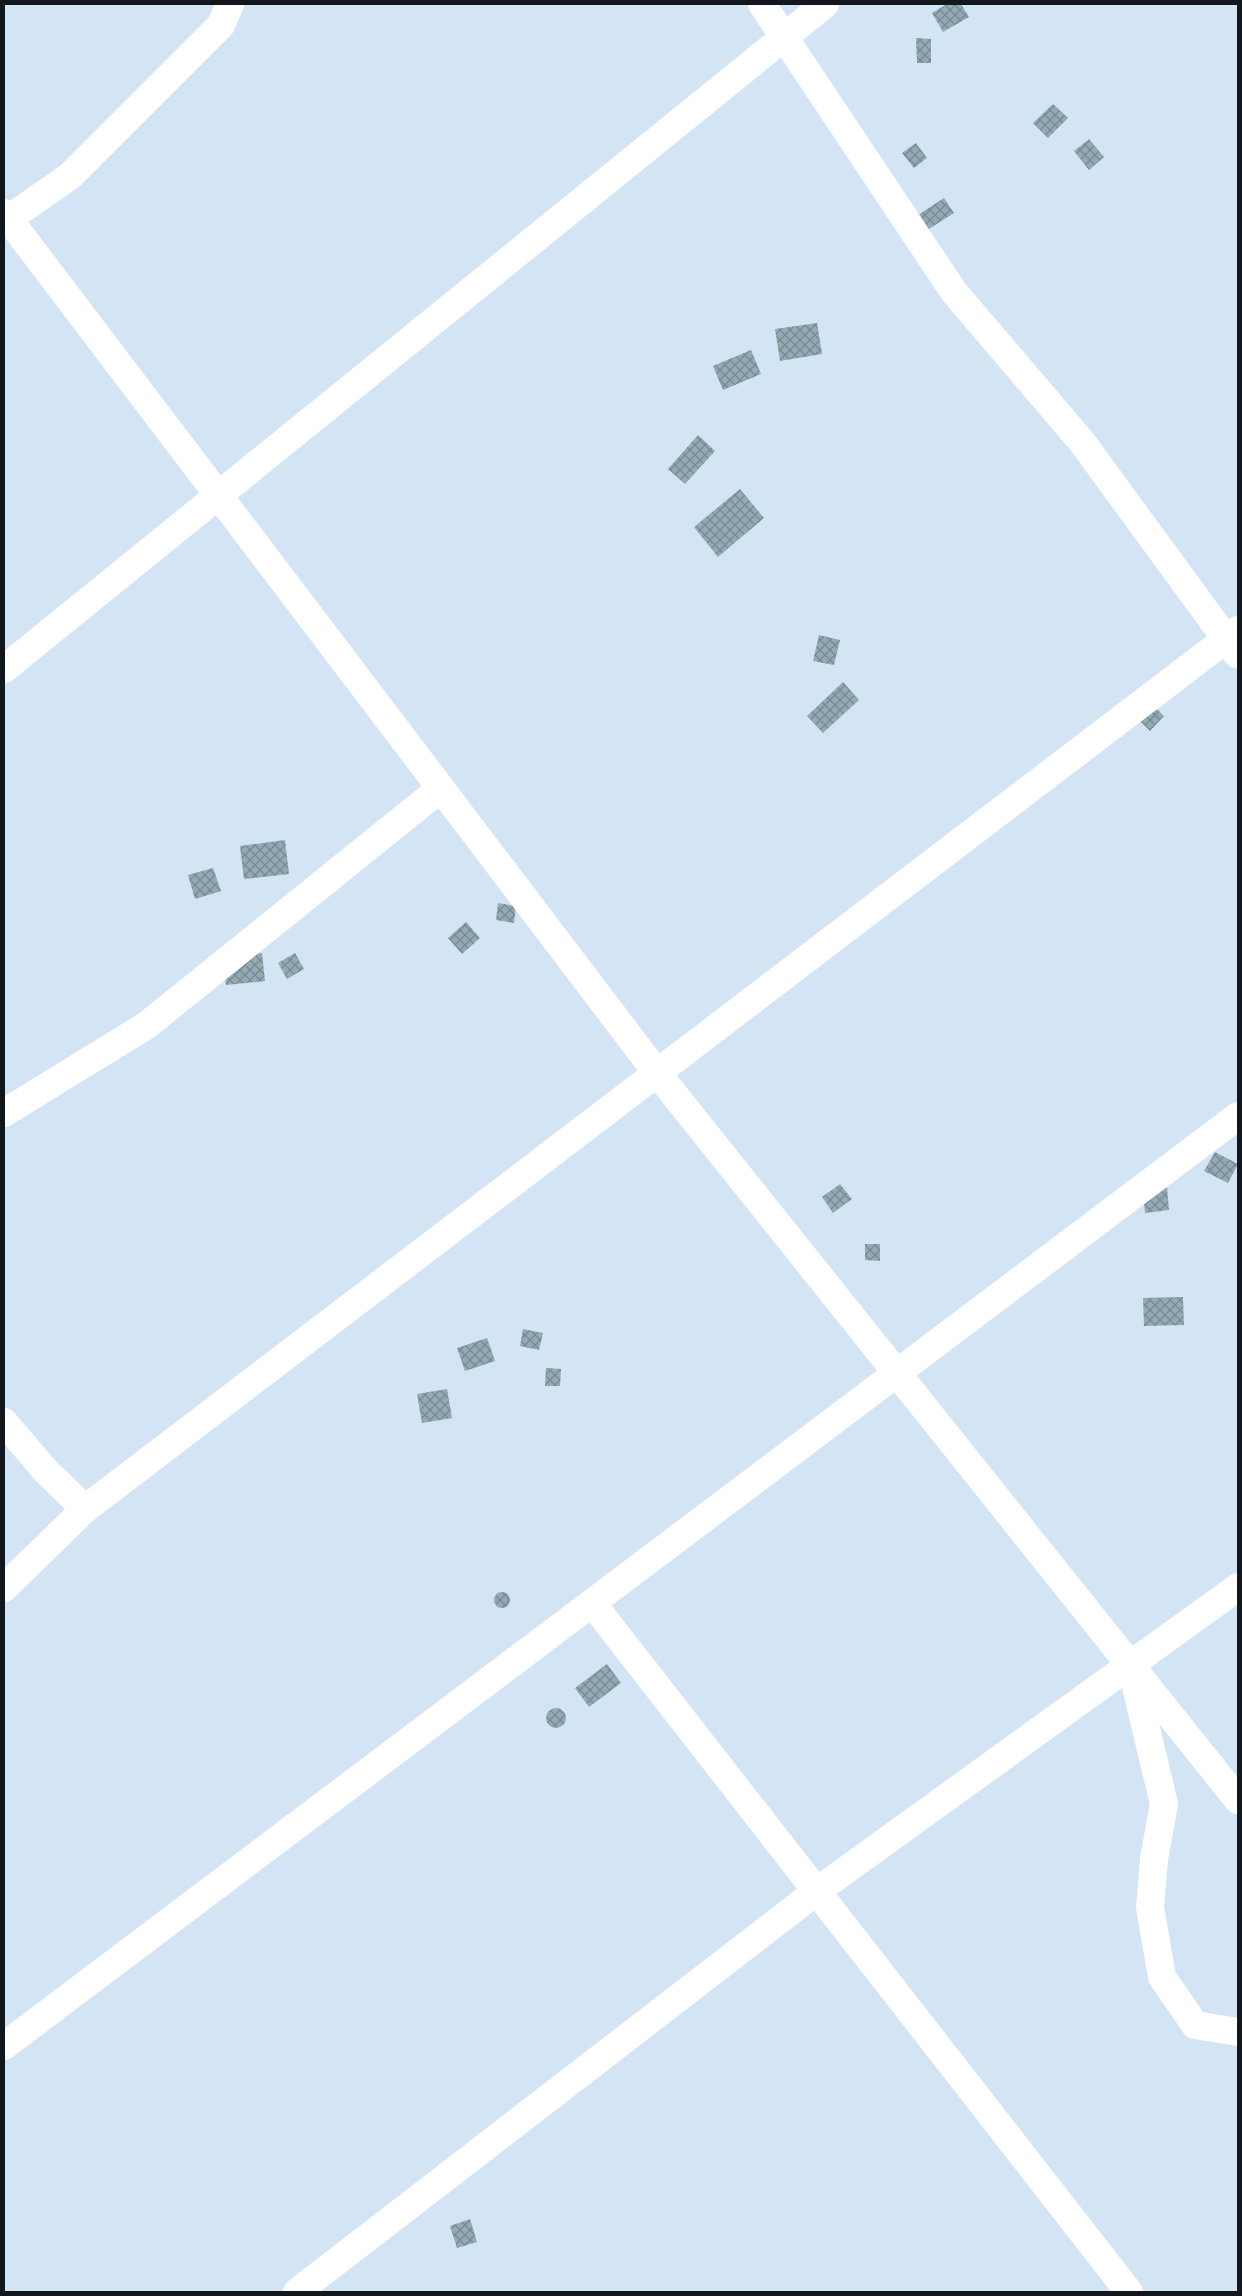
<svg xmlns="http://www.w3.org/2000/svg" width="1242" height="2296" font-family="Overpass,sans-serif">
<style>
.building{fill:url(#building-cross-hatch)}
.lines{fill:none;stroke-linecap:round;stroke-linejoin:round}
.minor{stroke:#fff;stroke-width:28}
</style>
<defs>
<pattern id="building-cross-hatch" width="8" height="8" patternUnits="userSpaceOnUse" patternTransform="scale(1.25)"><rect width="8" height="8" fill="#93aab4"/><path d="M0 0l8 8M0 8l8-8" fill="none" stroke="#778992"/></pattern>
</defs>
<rect width="100%" height="100%" fill="#d3e4f5"/>
<path class="building" d="M947 4H961L969 17 943 32 932 13Z
M916 38 931 39V63H917Z
M1053 104 1068 118 1048 138 1033 123Z
M1089 139 1104 157 1089 170 1074 151Z
M916 143 927 158 914 168 902 153Z
M944 198 954 213 924 232 915 217Z
M817 323 822 354 780 361 775 329Z
M751 350 761 374 723 390 713 366Z
M698 435 715 451 685 484 668 469Z
M740 489 764 518 718 557 694 527Z
M819 635 840 640 834 665 813 661Z
M843 682 859 700 823 733 807 716Z
M1154 706 1164 716 1150 731 1139 720Z
M285 840 289 874 244 879 240 846Z
M213 868 221 891 195 899 188 875Z
M498 903 516 906 514 923 496 920Z
M466 922 480 938 462 954 448 938Z
M262 953 265 981 226 985 223 957Z
M295 953 304 969 287 979 278 963Z
M1215 1152 1238 1164 1228 1183 1204 1171Z
M840 1184 852 1199 833 1213 822 1197Z
M1167 1187 1169 1210 1145 1213 1143 1190Z
M865 1244H880V1261L865 1260Z
M1183 1297 1184 1325 1144 1326 1143 1298Z
M523 1329 543 1333 539 1350 520 1346Z
M487 1338 495 1361 465 1371 457 1348Z
M546 1368 561 1369 560 1386H545Z
M447 1389 452 1418 422 1423 417 1394Z
M494 1600a8 8 0 1 1 16 0a8 8 0 1 1-16 0Z
M607 1664 621 1683 589 1707 575 1688Z
M546 1718a10 10 0 1 1 20 0a10 10 0 1 1-20 0Z
M470 2219 477 2242 457 2248 450 2226Z"/>
<g class="lines">
<path class="minor" d="M762 4 954 292 1082 442 1237 654
M4 213 657 1073 1238 1800
M4 222 70 176 221 25 230 4
M4 669 825 4
M4 1113 147 1025 440 789
M4 1422 45 1470 85 1509
M4 1588 85 1509 1238 630
M592 1603 1129 2292
M1133 1674 1164 1804 1154 1859 1150 1907 1162 1977 1195 2025 1238 2032
M4 2046 1238 1116
M297 2292 817 1891 1238 1587"/>
</g>
<rect width="1242" height="2296" fill="none" stroke="#11171d" stroke-width="10"/>
</svg>
